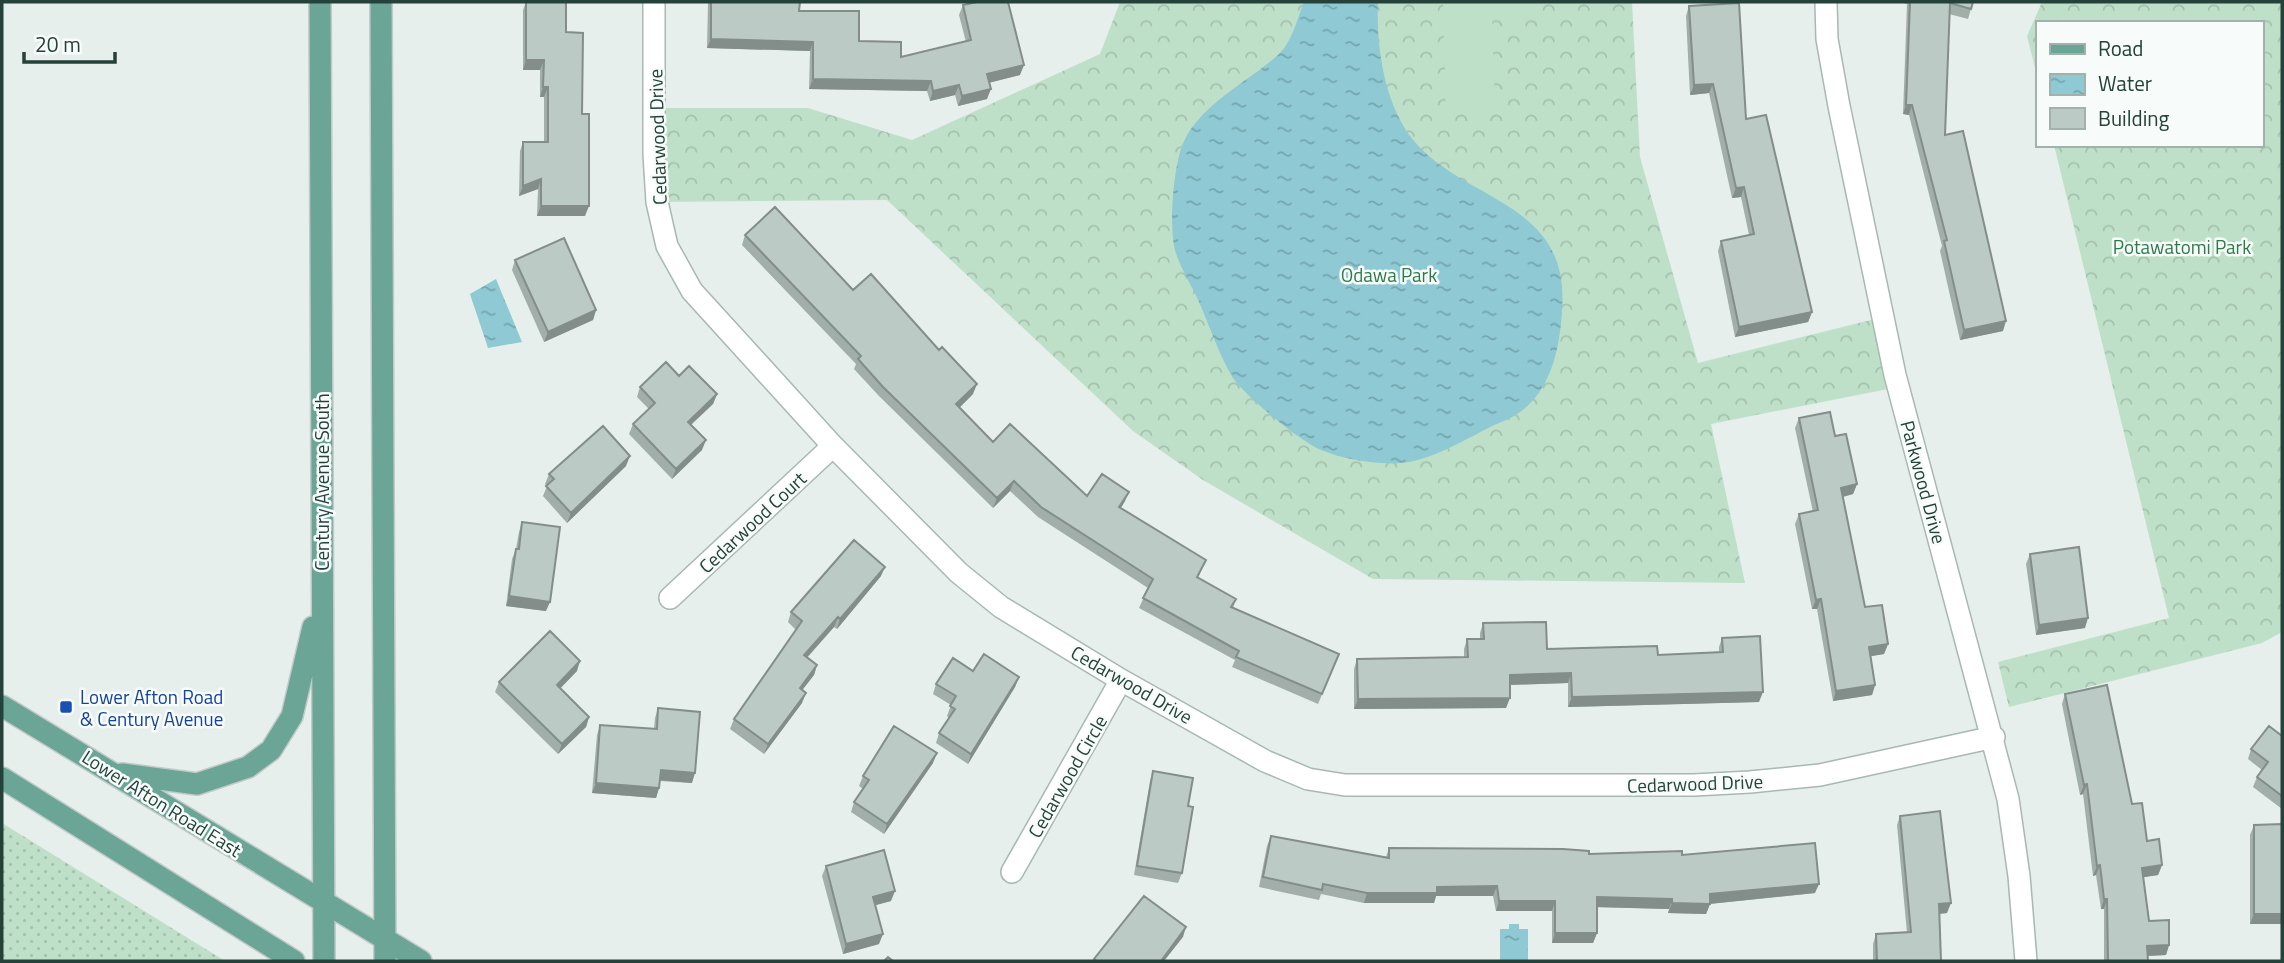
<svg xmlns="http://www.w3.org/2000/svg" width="2284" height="963" font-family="'Titillium Web',sans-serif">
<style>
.grass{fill:url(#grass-dots)}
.forest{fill:url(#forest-crowns)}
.pitch{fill:#bfe0c8}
.water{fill:url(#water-ripples)}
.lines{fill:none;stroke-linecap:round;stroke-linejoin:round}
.minor-casing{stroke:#a8b8b2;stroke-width:24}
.major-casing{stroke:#c2cac8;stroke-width:24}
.minor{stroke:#fff;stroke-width:21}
.major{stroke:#6aa596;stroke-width:21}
.wall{fill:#a1aea9}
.shaded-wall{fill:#838d89}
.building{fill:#bbcac4;stroke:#838d89;stroke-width:2}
.transit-dot{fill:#1a4fb4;stroke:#f7fbf9;stroke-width:2.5}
.labels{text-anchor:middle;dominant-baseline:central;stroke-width:5;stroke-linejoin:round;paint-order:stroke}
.street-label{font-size:19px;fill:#24423a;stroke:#f7fbf9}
.park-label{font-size:19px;fill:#2d7a4b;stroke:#f7fbf9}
.transit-label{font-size:19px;fill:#164399;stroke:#f7fbf9;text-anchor:start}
</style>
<defs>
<pattern id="grass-dots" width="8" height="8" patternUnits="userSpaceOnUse" patternTransform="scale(1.75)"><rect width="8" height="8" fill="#bfe0c8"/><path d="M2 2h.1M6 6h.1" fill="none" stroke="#a4c1ad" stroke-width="1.8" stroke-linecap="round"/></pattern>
<pattern id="forest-crowns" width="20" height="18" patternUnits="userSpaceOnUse" patternTransform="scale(1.75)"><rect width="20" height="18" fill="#bfe0c8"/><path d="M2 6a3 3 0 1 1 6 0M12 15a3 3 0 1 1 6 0" fill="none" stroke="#a4c1ad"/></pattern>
<pattern id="water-ripples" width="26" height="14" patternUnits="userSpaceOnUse" patternTransform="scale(1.75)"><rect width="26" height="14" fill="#8ec9d4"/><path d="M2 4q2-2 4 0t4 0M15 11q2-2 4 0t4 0" fill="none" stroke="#74a5ad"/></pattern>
</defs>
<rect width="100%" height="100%" fill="#e6efeb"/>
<path class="grass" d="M2 823 225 961H2Z"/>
<path class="forest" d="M1120 2H1632L1640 157 1698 363 1883 317 1898 387 1711 424 1745 583 1373 579 1203 480 1133 431 887 200 657 202 654 108H808L912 140 1100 54Z
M2042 2H2282V632L2262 643 2009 707 1998 662 2169 618 2054 145H2261V23H2037V76L2027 36Z"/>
<path class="pitch" d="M1443 2H1530V12L1492 14 1495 113 1446 114Z"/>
<path class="water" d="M1304 2H1378C1376 46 1384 105 1414 141 1466 203 1571 201 1562 311 1560 346 1552 386 1524 409 1515 417 1501 422 1490 427 1465 440 1436 457 1409 462 1383 466 1345 460 1321 450 1300 441 1246 397 1233 378 1219 355 1210 327 1199 302 1192 286 1180 268 1175 250 1169 226 1173 174 1181 149 1195 106 1248 83 1280 53 1292 41 1298 17 1304 2Z
M496 279 522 342 488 348 470 294Z
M1509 924H1519V929H1528V961H1500V929H1509Z"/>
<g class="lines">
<defs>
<path id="minor" d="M654 2V154L657 202 667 246 692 291 833 446 959 573 1001 607 1121 680 1265 761 1308 779 1345 785H1694L1750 782 1820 775 1994 737
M1826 2 1827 39 1839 106 1895 375 2008 799 2019 876 2026 961
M670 598 833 446
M1012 872 1121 680"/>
<path id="major" d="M320 2 324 961
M381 2 385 961
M2 706 421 961
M122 774 197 784 248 767 271 750 292 716 313 627
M2 778 294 961"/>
</defs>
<use href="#minor" class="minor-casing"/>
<use href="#major" class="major-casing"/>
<use href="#minor" class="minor"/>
<use href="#major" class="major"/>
</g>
<path class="wall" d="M526 2 566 32 582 114 585 216H537L538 189 519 196 520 151 523 142H544V97H540V70H523V10Z
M708 2H800L799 11 859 41 901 57 966 42 959 15 963 5 1020 75 989 83 987 99 958 106 955 95 930 101 927 91 809 89 810 51 707 48Z
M1899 2H1973L1968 19 1949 14 1945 135 2003 331 1960 340 1940 251 1942 246 1909 115 1903 114 1907 4Z
M1689 6 1746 119 1812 312 1808 322 1735 337 1718 251 1721 241 1749 235 1741 197 1732 198 1709 93 1690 95 1686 16Z
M745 235 853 290 973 394 960 407 993 442 1087 496 1125 501 1121 508 1206 560 1198 578 1236 599 1233 608 1335 664 1318 704 1232 667 1235 660 1139 608 1148 588 1038 517 1010 491 993 508 879 396 854 369 856 364 742 245Z
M515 260 596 310 593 320 544 342 512 270Z
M679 376 717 394 713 404 691 425 702 450 672 479 629 434 633 424 649 409 637 397 640 387Z
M1799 418 1835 436 1857 484 1853 494 1843 497 1865 607 1888 644 1884 654 1871 656 1875 685 1872 695 1833 701 1817 609H1812L1795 524 1799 514 1813 512 1795 428Z
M626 466 567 523 543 496 547 486 545 484 549 474Z
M522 522 546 611 506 606 512 559 516 549 519 532Z
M2030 554 2085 628 2036 635 2026 564Z
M881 576 837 629 834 627 807 658 817 665 814 675 802 690V703L764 754 730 729 734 719 796 630 788 622 791 612Z
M1483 623 1547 649 1658 655 1719 652V647L1722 638 1759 702 1568 707V683L1510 685 1506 708 1354 709V669L1357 659 1464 657V649L1467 639H1480V633Z
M577 671 560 688 589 717 586 727 558 754 495 692 499 682Z
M973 671 1019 677 1015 687 968 764 936 743 939 733 949 718 947 716 951 705 933 694 936 684Z
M2065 694 2132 804 2147 841 2162 865 2158 875 2143 877 2149 921 2169 945 2166 955 2148 956V961H2104V909H2101L2096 875 2093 876 2083 794 2080 795 2062 704Z
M658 708 692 783 660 781 659 788 656 798 592 793 597 735 600 725 654 729 655 718Z
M2282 736V809L2253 787 2257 777 2262 770 2248 759 2251 749Z
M933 763 884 834 851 812 854 802 863 789 859 786 863 776Z
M1153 771 1188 806 1182 873 1178 883 1134 875 1150 781Z
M1900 816 1947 913 1939 914 1941 961H1943H1873V944L1876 934 1907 933 1897 825Z
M2254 825 2282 924H2250V835Z
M1271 836 1386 857 1389 848 1589 854 1682 855 1815 893 1710 904 1706 914 1668 913 1669 909 1597 907V933L1593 943H1552V911H1496L1493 896H1436L1434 903H1364L1321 894 1319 900 1259 887 1267 846Z
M826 866 891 901 875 905 879 944 843 954 822 876Z"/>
<path class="shaded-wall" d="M711 39 813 42 810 51 707 48Z
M526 60H544L540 70H523Z
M1024 65 1020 75 983 84 987 74Z
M813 79 931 81 927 91 809 89Z
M1713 84 1709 93 1690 95 1694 85Z
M959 85 955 95 930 101 933 91Z
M543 87H548L544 97H540Z
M991 89 987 99 958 106 962 96Z
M1906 105H1912L1909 115 1903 114Z
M541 179 538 189 519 196 523 186Z
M1744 187 1741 197 1732 198 1736 188Z
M541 206H589L585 216H537Z
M596 310 593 320 544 342 548 332Z
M1812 312 1808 322 1735 337 1739 327Z
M2006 321 2003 331 1960 340 1964 330Z
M977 384 973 394 953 414 956 404Z
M717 394 713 404 684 431 688 422Z
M706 440 702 450 672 479 676 469Z
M630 456 626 466 567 523 571 513Z
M1014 481 1010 491 993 508 997 498Z
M1857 484 1853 494 1838 498 1841 488Z
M1129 492 1125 501 1115 517 1119 507Z
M885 567 881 576 837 629 840 619Z
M509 596 550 602 546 611 506 606Z
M1821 599 1817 609H1812L1816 600Z
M838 617 834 627 800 665 804 655Z
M2088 618 2085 628 2036 635 2039 625Z
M1888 644 1884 654 1866 657 1869 647Z
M580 661 577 671 554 695 557 685Z
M817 665 814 675 796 698 800 688Z
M1571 673 1568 683 1506 685 1510 675Z
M1019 677 1015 687 968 764 971 754Z
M1875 685 1872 695 1833 701 1836 691Z
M1763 692 1759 702 1568 707 1572 697Z
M806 693 802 703 764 754 768 744Z
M1510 698 1506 708 1354 709 1358 699Z
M589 717 586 727 558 754 562 744Z
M937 753 933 763 884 834 887 824Z
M661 770 695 773 692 783 657 780Z
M596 783 659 788 656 798 592 793Z
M2087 784 2083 794 2080 795 2084 785Z
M2100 865 2096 875 2093 876 2097 866Z
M2162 865 2158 875 2139 878 2142 868Z
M1819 884 1815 893 1708 904H1710L1706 914 1668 913 1672 903 1710 894Z
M1497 886 1493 896H1436L1434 903H1364L1367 893 1437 887Z
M895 891 891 901 869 907 873 897Z
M1597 897 1672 899 1669 909 1593 907Z
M2104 899H2107L2104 909H2101Z
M1499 901H1555L1552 911H1496Z
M1951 903 1947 913 1936 914 1939 904Z
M2254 914H2282V924H2250Z
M1186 927 1183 937 1164 961H1161Z
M1555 933H1597L1593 943H1552Z
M883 934 879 944 843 954 846 944Z
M2169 945 2166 955 2144 956 2147 946Z"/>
<path class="building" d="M526 2H566V32L583 33 582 114H589V206H541V179L523 186V142H548V87H543L544 60H526Z
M711 2H800L799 11H859V41L901 42V57L971 40 963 5 977 2H1008L1024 65 987 74 991 89 962 96 959 85 933 91 931 81 813 79V42L711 39Z
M1910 2H1973L1971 9 1950 3 1945 135 1963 131 2006 321 1964 330 1944 241 1947 240 1912 105H1906Z
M1739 3 1746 119 1766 115 1812 312 1739 327 1721 241 1754 234 1744 187 1736 188 1713 84 1694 85 1689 6Z
M775 207 853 290 871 274 939 350 942 347 977 384 956 404 993 442 1010 424 1087 496 1102 474 1129 492 1119 507 1206 560 1197 577 1236 599 1231 607 1339 654 1322 694 1236 657 1239 651 1143 598 1153 579 1041 507 1014 481 997 498 883 387 858 359 861 356 745 235Z
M564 238 596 310 548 332 515 260Z
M666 362 679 376 689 366 717 394 688 422 706 440 676 469 633 424 655 403 640 387Z
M1830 412 1835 436 1846 434 1857 484 1841 488 1865 607 1882 605 1888 644 1869 647 1875 685 1836 691 1821 599 1816 600 1799 514 1818 510 1799 418Z
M603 426 630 456 571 513 546 486 554 479 549 474Z
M522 522 560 527 550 602 509 596 516 549H519Z
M854 540 885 567 840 619 838 617 804 655 817 665 800 688 806 693 768 744 734 719 802 621 791 612Z
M2079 547 2088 618 2039 625 2030 554Z
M1546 622 1547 649 1657 646 1658 655 1723 652 1722 638 1760 636 1763 692 1572 697 1571 673 1510 675V698L1358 699 1357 659 1468 657 1467 639H1484L1483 623Z
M550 631 580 661 557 685 589 717 562 744 499 682Z
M984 654 1019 677 971 754 939 733 955 709 950 706 956 696 936 684 953 658 973 671Z
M2107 685 2132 804 2142 803 2147 841 2159 839 2162 865 2142 868 2149 921 2169 920V945L2147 946 2148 961H2108L2107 899H2104L2100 865 2097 866 2087 784 2084 785 2065 694Z
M658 708 700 712 695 773 661 770 659 788 596 783 600 725 657 729Z
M894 726 937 753 887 824 854 802 869 780 863 776Z
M2269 726 2282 736V796L2257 777 2268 762 2251 749Z
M1153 771 1193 778 1188 806 1193 807 1182 873 1137 866Z
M1940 811 1951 903 1939 904 1941 961H1943H1877L1876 934 1911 932 1900 816Z
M2282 824V914H2254V825Z
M1271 836 1389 858V848L1563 849 1589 851V854L1682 851V855L1815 843 1819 884 1710 894V904L1672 903V899L1597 897V933H1555V901H1499L1497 886 1437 887V893H1367L1323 884 1322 890 1263 877Z
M884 850 895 891 873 897 883 934 846 944 826 866Z
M1144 896 1186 927 1161 961H1097L1094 959Z
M888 957 893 961H884Z"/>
<rect class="transit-dot" x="59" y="700" width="14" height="14" rx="3.5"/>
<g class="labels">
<g class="street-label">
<text transform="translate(657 137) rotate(-92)">Cedarwood Drive</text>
<text transform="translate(321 482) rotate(-90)">Century Avenue South</text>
<text transform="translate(1924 482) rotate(75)">Parkwood Drive</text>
<text transform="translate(752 522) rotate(-43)">Cedarwood Court</text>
<text transform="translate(1132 684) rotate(30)">Cedarwood Drive</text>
<text transform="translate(1067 776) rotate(-60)">Cedarwood Circle</text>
<text transform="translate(1695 783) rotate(-2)">Cedarwood Drive</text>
<text transform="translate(162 803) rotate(32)">Lower Afton Road East</text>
</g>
<g class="park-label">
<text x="2182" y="246">Potawatomi Park</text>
<text x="1389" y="274">Odawa Park</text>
</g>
<g class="transit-label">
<text x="80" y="696">Lower Afton Road<tspan x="80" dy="22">&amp; Century Avenue</tspan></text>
</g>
</g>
<rect width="2284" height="963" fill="none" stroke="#24423a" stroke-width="7"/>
<rect x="2036" y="21" width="228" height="126" fill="#f7fbf9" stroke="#a3b1ad" stroke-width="2"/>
<rect x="2050" y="44" width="35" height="10" fill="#6aa596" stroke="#a3b1ad" stroke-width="2"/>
<text x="2098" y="56" font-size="21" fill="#24423a">Road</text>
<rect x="2050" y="74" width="35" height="21" fill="url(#water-ripples)" stroke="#a3b1ad" stroke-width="2"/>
<text x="2098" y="91" font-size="21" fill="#24423a">Water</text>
<rect x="2050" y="108" width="35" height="21" fill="#bbcac4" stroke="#a3b1ad" stroke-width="2"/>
<text x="2098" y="126" font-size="21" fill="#24423a">Building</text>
<path d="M24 52v10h91v-10" fill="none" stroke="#24423a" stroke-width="3.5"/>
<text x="35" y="52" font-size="21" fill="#24423a" stroke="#f7fbf9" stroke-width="5" paint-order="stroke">20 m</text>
</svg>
